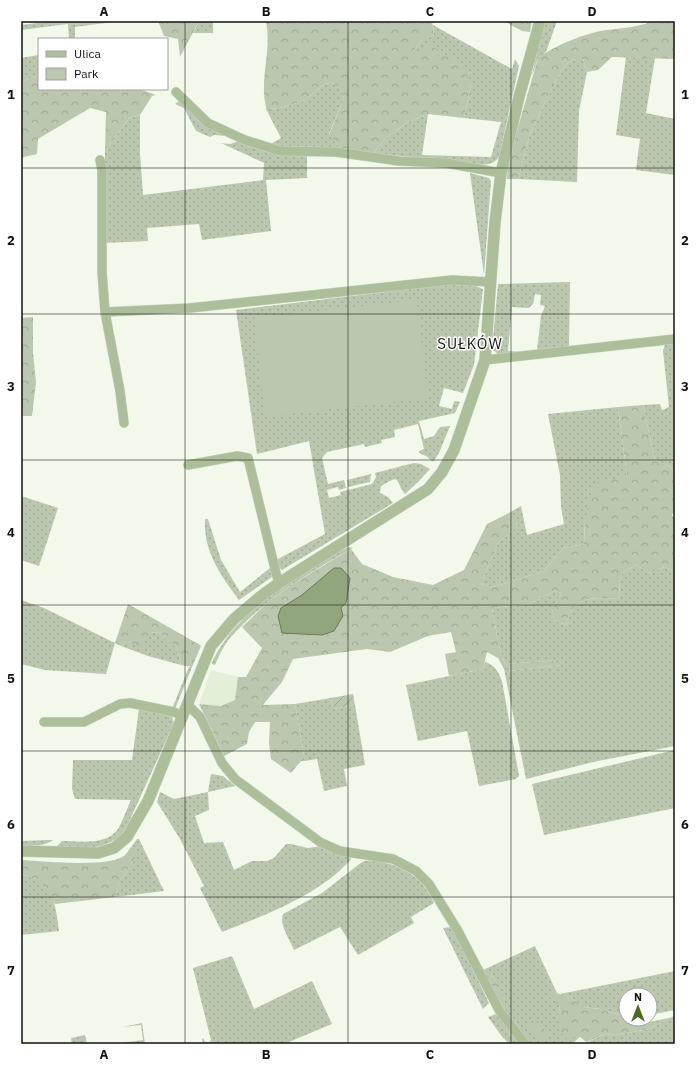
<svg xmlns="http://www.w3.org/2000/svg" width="696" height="1065" font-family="'IBM Plex Sans',sans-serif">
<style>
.built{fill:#e4efda}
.grass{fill:url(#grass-dots)}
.forest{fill:url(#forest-crowns);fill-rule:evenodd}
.park{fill:#bbc7ae}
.garden{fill:url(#garden-furrows)}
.water{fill:#92a67d;stroke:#6b7a5c}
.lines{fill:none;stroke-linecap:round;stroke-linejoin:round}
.minor-casing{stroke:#ced4c8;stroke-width:10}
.tertiary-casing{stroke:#ced4c8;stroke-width:12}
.minor{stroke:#adbf9a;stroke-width:9}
.tertiary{stroke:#adbf9a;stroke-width:11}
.grid{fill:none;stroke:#11130f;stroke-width:1;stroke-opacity:0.55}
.labels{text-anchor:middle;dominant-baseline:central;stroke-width:3;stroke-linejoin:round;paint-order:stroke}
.quarter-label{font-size:15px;letter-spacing:1px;fill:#11130f;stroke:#fff}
.neatline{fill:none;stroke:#11130f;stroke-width:1.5}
.grid-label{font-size:13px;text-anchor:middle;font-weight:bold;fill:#11130f}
</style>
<defs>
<pattern id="grass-dots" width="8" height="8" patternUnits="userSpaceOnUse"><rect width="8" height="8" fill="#bbc7ae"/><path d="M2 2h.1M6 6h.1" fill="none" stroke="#a0aa94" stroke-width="1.8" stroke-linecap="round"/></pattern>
<pattern id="forest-crowns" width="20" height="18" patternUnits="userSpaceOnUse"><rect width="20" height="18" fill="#bbc7ae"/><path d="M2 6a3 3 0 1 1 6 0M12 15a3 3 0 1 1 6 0" fill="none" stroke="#a0aa94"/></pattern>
<pattern id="garden-furrows" width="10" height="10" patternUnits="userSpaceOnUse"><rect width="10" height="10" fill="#bbc7ae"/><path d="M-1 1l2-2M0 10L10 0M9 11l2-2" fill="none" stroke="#a0aa94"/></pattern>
</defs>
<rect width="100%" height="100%" fill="#f2f9eb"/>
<path class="built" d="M211 670 238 677 235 700 221 706 199 704Z"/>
<path class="grass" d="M53 21H121L75 27V39H69L68 24 21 30V25Z
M199 21H213V33H193Z
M545 21H557L546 52 538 58 532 76 541 30Z
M433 25 512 69 515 59 519 66 499 157C494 165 486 164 478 165L373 153 386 138 408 122 428 114 422 155 491 157 501 122 464 118 471 85 409 56 422 40 434 35Z
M39 55V75L21 82V58Z
M626 57 655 58 646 113 675 119V175L636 170 640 139 616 135Z
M575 59H583L587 72 579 111 577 182 518 179 530 134 548 96 565 65Z
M331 82 340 88 344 98 329 134 340 148H285L269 145 281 138 266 109 280 108 303 101 322 86Z
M179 101 227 136 214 135 210 137 196 131 184 108 175 104Z
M140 115V153L143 195 263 180 264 163 221 143 230 144 239 141 267 152 281 155 307 156V178L266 180 271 231 202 240 199 224 147 228 148 241 105 243V151L129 118Z
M470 173 489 178 491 181 484 275Z
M570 282 569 347 537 350 541 316 545 306 540 305 541 295 535 294 533 304 529 308 512 307 508 351 524 352 499 355 492 349 498 284Z
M452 284H471L483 289 474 365 463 393 444 388 439 406 452 409 454 401 460 402 455 413 419 421 424 439 434 436 440 427 450 426 439 453 433 462 426 456 419 453V451L424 449 418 424 394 430 395 437 381 440 382 443 365 447 364 444 327 452 322 458 328 484 344 480 346 488 339 490 338 487 327 490 329 498 341 495 340 492 372 484 376 477 375 473 414 463 421 464 430 469 418 482 405 494C394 480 402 473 381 486L380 493 388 497 393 503 282 570 278 566V559L325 534 309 441 257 454 236 310Z
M675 343V475L671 467 655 460 643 405 660 404 662 410 669 407 663 351 665 344Z
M618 407 627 476 585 521 584 544 563 548 544 571 493 587 481 584 498 543 518 526 507 514 521 506 527 535 564 524 561 507 560 475 548 414Z
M371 474 370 482 348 487 347 480Z
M21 496 58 508 39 566 21 560Z
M205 519H208L221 560 240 592 270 568 272 577 239 600C221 576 203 551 205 519Z
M349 547 353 548C309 573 264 599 230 638 223 646 219 656 215 665L212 664V662C238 608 292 581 340 551Z
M636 565 649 573 665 567 675 572V746L593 762 526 779 504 669 507 671 563 665 560 660 505 664 499 646 492 608 529 604 555 591 562 593 552 608 554 620 566 625C573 594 594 598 619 599L620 579 622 573Z
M21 600 44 608 115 643 106 674 45 670 21 664Z
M149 632 160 633 177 648 181 665 148 656 121 646 126 642Z
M485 662C495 665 498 671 502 681L519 776 516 779 479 786 467 731 418 741 406 685 483 669Z
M189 667H192L175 709H172Z
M331 698 333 709 355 705 365 765 344 769 347 786 324 791 317 759 305 761 295 704Z
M139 709 172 716 174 723 128 824C125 829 121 836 116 839 99 851 75 848 55 848L62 841C80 841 106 846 118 829 123 820 127 809 131 800L75 799 72 789 73 760H132Z
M675 750V808L544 835 532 784Z
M211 774 223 776 235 786 208 792 209 810 195 816 204 843 223 842 234 870 252 861H267L274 858 286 844H291L308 848 321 846 340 855 351 858 350 861C342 868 334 877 324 883 293 905 257 918 222 932L200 888 204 886 180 839 157 802 160 792 174 799 208 792Z
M137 839H139L164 891 115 897 120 881 135 859V849L132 846Z
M47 840H53C43 847 32 846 21 846V841Z
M371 860C399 864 423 876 434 903L411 917 414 923 358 955 340 927 294 950C290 940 279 925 283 914L322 893 358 865 364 861Z
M21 874C53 882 55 901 59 931L21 935Z
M451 927 466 956 489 1003 483 1009 443 928Z
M535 946 557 993H551L560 1007 557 1021 573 1039 580 1037 572 1044H531L506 1016 504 1000 493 975 485 973 483 970Z
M232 956 254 1009 312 981 332 1024 284 1044H203L202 1039 203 1038 205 1042H210L211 1040 193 968Z
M675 971V1010L650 1015V995H626V1017L600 1009 583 1007 572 998 560 994Z
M496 1014 518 1041V1044H510L503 1038 488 1017Z
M675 1016V1044H583L605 1034 615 1035 649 1029 669 1018Z
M142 1023 145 1044H114L143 1040 141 1025 123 1027Z
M85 1035 87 1044H72L71 1038Z"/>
<path class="forest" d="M158 21H199L180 57 178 39 164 36Z
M266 21H432L434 35 422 40 410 55 430 45 463 65 471 85 464 118 428 114 408 122 386 138 373 153 340 148 329 135 344 98 340 88 331 82 322 86 303 101 280 108 266 109C266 104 264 99 264 93 263 68 271 48 266 21Z
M504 21H532L530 32 522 31Z
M651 22H675V59L612 57 598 70 587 72 583 59H575L565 65 548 96 530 134 518 179H507L508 162 538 58C554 46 581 35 601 31 618 28 634 28 651 22Z
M39 75V89H139L156 95 152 96 140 115 129 118 105 151 106 112 90 108 38 139 37 154 24 157 21 159V82Z
M33 317V353L36 382 32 416H21V318Z
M643 405 655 460 671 467 675 475V510L672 515 675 522V572L665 567 649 573 636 565 622 573 620 579 619 599C594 598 573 594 566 625L554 620 552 608 562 593 555 591 529 604 492 608 499 646 505 664 560 660 564 665 507 671 504 669 498 658 487 652 483 669 449 676 445 654 456 652 451 632 428 636 390 652 367 649 293 659 282 682 263 705 295 704 305 761H301L291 773 271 759 269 743 270 722H255L249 732 247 744 224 756 199 704 221 706 235 700 238 677H246L262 648 242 627 268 602 293 584 351 549 362 564 393 577 433 585 464 570 487 524 507 514 518 526 498 543 481 584 493 587 544 571 563 548 584 544 585 521 593 483 627 476 618 407ZM302 595 322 635 282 632 280 624 281 608Z
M128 604 200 645 201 646 192 667 181 665 177 648 160 633 149 632 143 647 126 642 121 646 115 643Z
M132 846 135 849V859L120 881 115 897 55 904C47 887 40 879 21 874V860C43 861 107 868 124 856 127 854 129 849 132 846Z
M485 973 493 975C499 988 508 1002 506 1016L498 1003Z
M551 993H557L572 998 583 1007 600 1009 626 1017V1019H635L649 1022 669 1018 649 1029 615 1035 605 1034 586 1042 580 1037 573 1039 565 1038 559 1030 557 1021 560 1007 558 1004 549 997Z
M530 1021H539L547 1034V1038L543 1040 536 1038 528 1026Z"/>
<path class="park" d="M417 300 428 398 265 417 254 318Z"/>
<path class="garden" d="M353 694 355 705 333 709 331 698Z"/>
<path class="water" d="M334 568H341L350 578 346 603 341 608 343 616 334 631 322 635 282 633 278 616 281 608 302 595Z"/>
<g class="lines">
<defs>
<path id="minor" d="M176 92 208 123 245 140 280 151 336 152 399 161 446 163 501 173
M100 160 102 170V272L105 312 120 391 124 423
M105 312 190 308 452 280 490 282
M485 360 675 339
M188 465 237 456 248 458 276 573 279 583
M187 704 200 717 222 763 235 779 320 842 340 851 393 859 416 871 429 884 458 931 499 1010 525 1044
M44 722H84L120 704 130 703 174 712 182 716"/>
<path id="tertiary" d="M21 851 98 853 114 848 127 837 148 801 211 646 234 619 261 596 279 583 428 489 442 472 454 450 485 360 495 222 501 173 519 97 540 21"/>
</defs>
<use href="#minor" class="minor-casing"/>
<use href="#tertiary" class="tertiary-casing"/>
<use href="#minor" class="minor"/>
<use href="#tertiary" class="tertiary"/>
</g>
<path class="grid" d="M185 21V1044M348 21V1044M511 21V1044M21 168H675M21 314H675M21 460H675M21 605H675M21 751H675M21 897H675"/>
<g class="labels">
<g class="quarter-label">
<text x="470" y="343">SUŁKÓW</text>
</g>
</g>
<rect width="696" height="1065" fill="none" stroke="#ffffff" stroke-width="44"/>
<rect x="38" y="38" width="130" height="52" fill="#ffffff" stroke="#a0a19f"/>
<rect x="46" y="51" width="20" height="6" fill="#adbf9a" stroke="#a0a19f"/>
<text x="74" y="58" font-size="12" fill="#11130f">Ulica</text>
<rect x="46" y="68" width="20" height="12" fill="#bbc7ae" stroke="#a0a19f"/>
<text x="74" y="78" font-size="12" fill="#11130f">Park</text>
<g transform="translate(638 1007)"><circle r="19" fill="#ffffff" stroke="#a0a19f"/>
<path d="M0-3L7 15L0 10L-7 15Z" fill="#4c6b20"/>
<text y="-6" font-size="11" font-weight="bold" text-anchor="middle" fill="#11130f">N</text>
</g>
<rect x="22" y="22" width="652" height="1021" class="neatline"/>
<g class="grid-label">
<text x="104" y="16">A</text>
<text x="266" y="16">B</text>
<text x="430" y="16">C</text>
<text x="592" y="16">D</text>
<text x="11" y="99">1</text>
<text x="685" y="99">1</text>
<text x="11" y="245">2</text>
<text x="685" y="245">2</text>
<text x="11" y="391">3</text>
<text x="685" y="391">3</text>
<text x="11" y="537">4</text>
<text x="685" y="537">4</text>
<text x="11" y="683">5</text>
<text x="685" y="683">5</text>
<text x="11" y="829">6</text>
<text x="685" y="829">6</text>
<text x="11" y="975">7</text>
<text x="685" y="975">7</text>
<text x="104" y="1059">A</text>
<text x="266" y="1059">B</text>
<text x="430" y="1059">C</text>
<text x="592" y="1059">D</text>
</g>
</svg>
